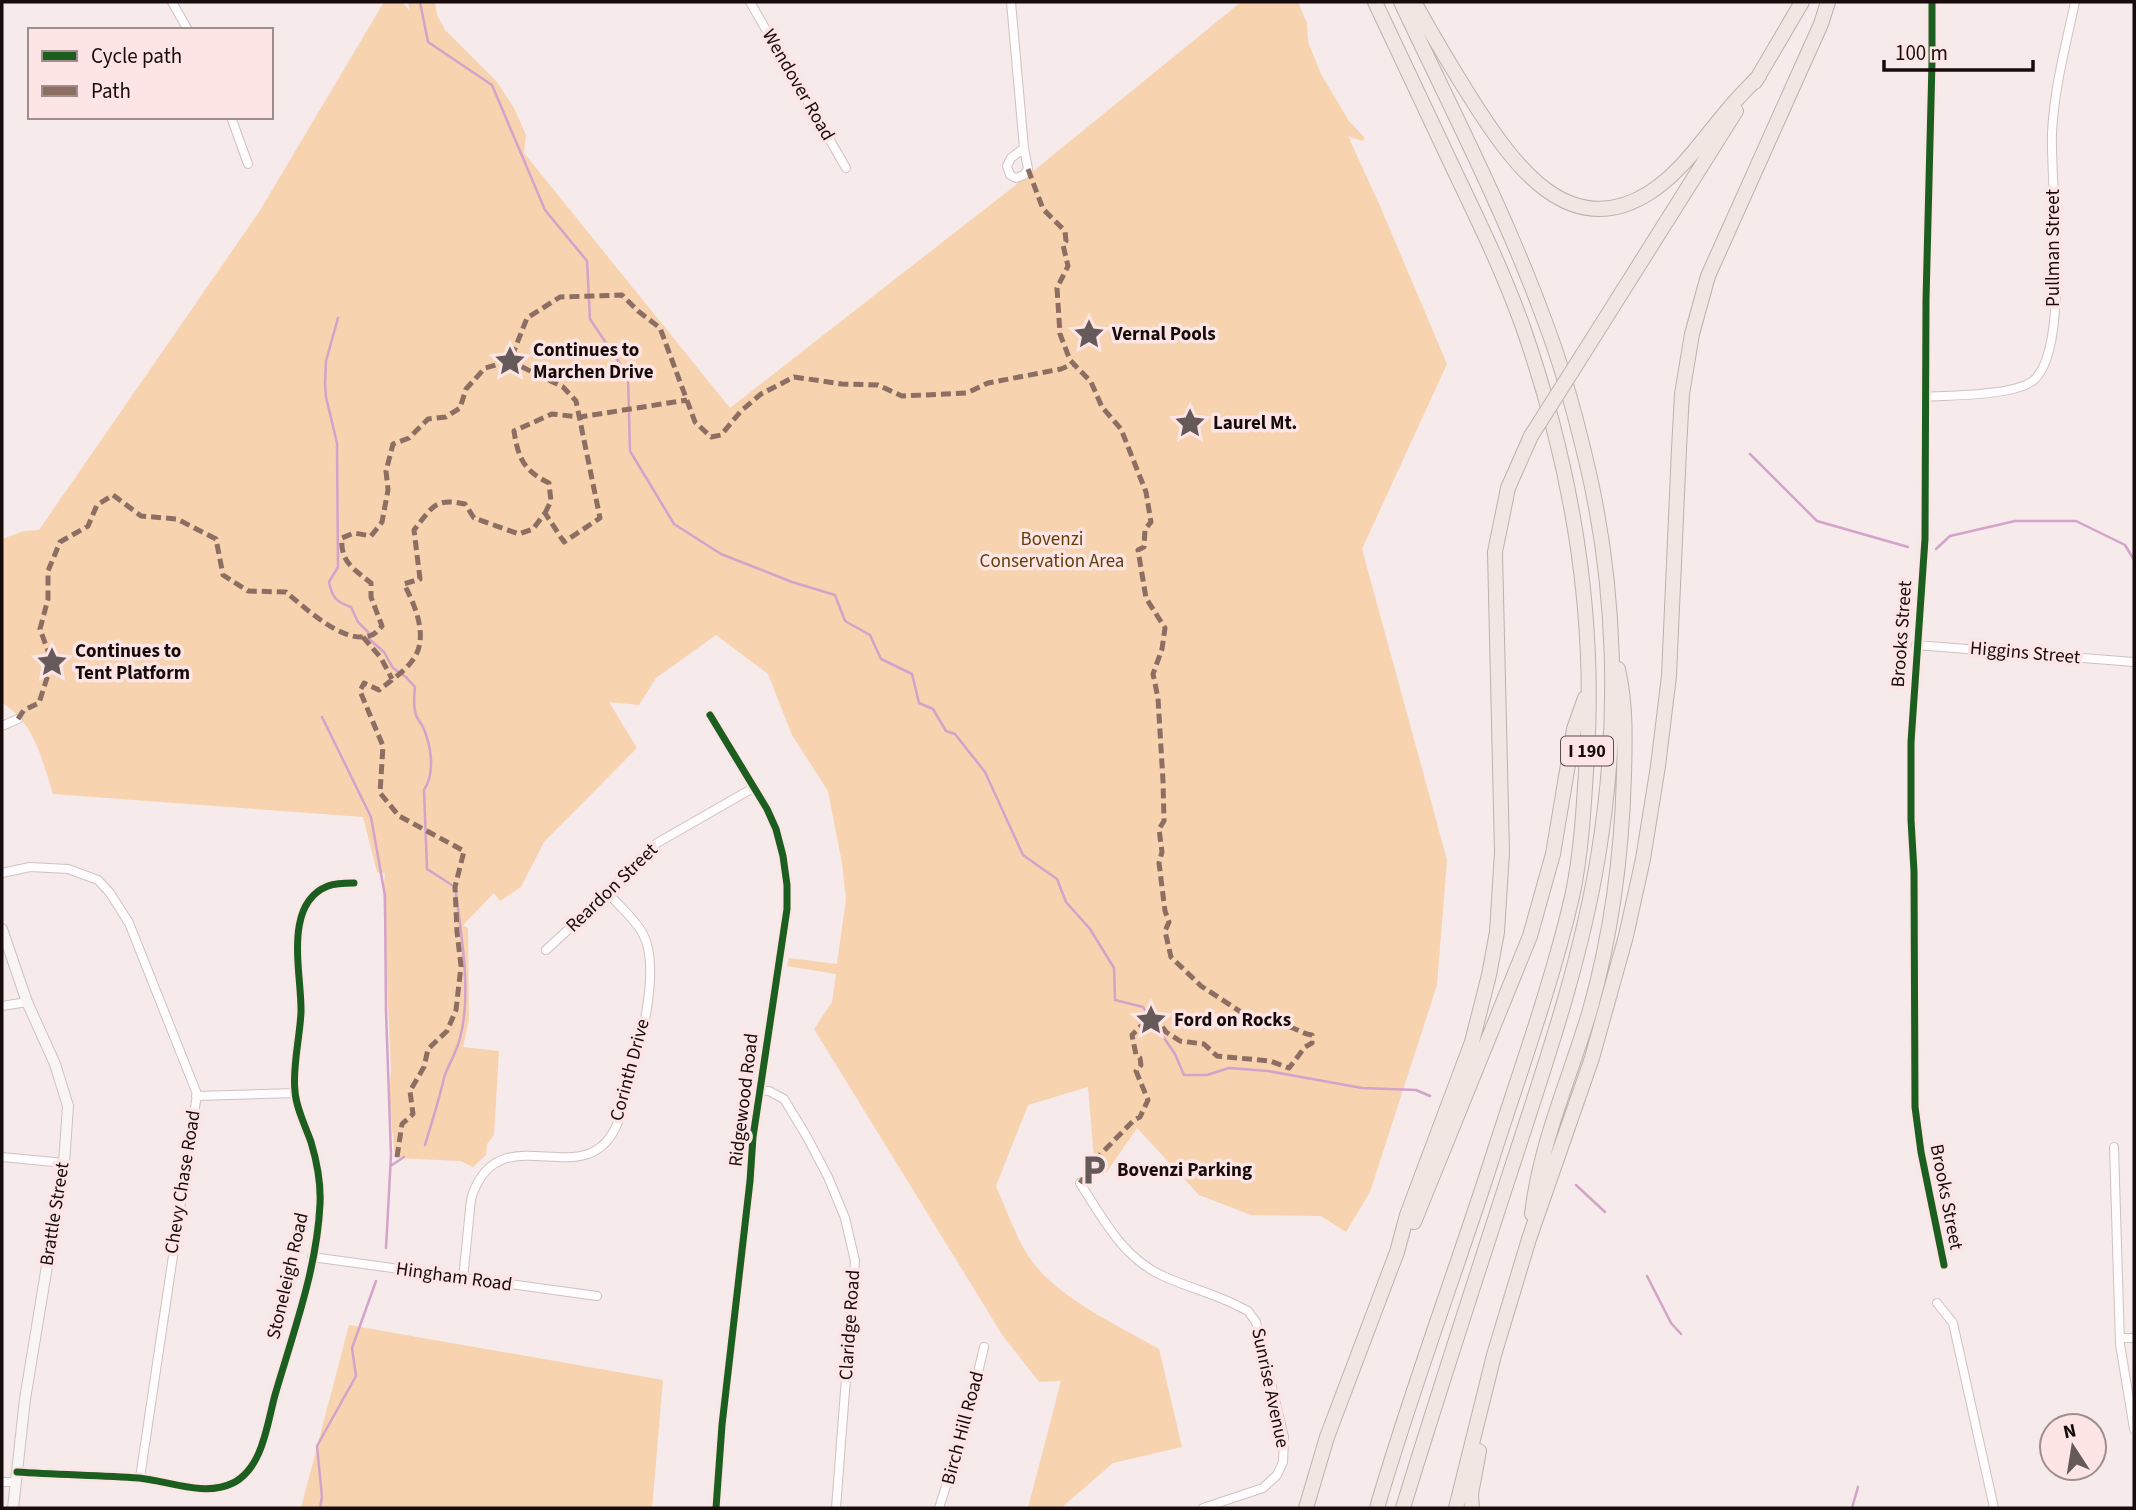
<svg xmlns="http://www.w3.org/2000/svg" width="2136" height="1510" font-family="'Source Sans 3',sans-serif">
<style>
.green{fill:#f7d3b0}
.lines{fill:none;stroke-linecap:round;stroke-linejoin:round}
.stream{stroke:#d3a3ca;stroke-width:2.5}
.street-casing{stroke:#cec2c2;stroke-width:10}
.secondary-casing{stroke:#cec2c2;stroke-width:12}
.highway-casing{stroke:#c0b0ac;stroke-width:16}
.street{stroke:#fefcfc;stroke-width:8}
.secondary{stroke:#f9f5f4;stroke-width:10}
.highway{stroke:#f1e6e2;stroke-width:14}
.highway-bridge-casing{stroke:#c0b0ac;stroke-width:16;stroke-linecap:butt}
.highway-bridge{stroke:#f1e6e2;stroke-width:14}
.quiet{stroke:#8d6e63;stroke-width:5;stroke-dasharray:10 5;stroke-linecap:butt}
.cycleway-casing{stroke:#fce5e4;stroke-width:11}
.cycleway{stroke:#1b5e20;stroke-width:7}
.labels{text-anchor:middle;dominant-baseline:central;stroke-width:7;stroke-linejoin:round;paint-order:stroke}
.shield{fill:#fce5e4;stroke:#5c4c4c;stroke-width:2}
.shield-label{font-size:18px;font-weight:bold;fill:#170b0b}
.street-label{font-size:19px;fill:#170b0b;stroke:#fce5e4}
.poi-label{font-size:19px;font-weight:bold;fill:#170b0b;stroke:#fce5e4;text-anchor:start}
.park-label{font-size:19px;fill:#633e08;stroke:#fce5e4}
</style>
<rect width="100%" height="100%" fill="#f6eaea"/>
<path class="green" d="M384 2H402L410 11 408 2H435L437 15 445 30 497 82 514 108 526 135 524 153 730 408 1031 173 1241 2H1298L1307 23 1308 42 1321 74 1349 121 1365 138 1362 141 1348 136 1380 206 1447 364 1362 549 1447 860 1437 985 1370 1192 1346 1232 1321 1216 1251 1215 1199 1195 1137 1128 1106 1173 1094 1159 1088 1087 1028 1105 996 1186C1009 1215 1019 1249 1041 1272 1074 1306 1119 1326 1159 1349L1182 1447 1113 1463 1061 1508H1028L1061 1381 1039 1382 1003 1336 814 1029 832 1002 836 974 787 966 789 958 837 964 846 899 842 863 828 791 792 735 768 674 716 635 656 678 639 705 609 702 637 748 544 842 521 887 500 901 494 893 463 925 468 928 469 1020 463 1047 499 1051 494 1135 487 1144 486 1155 473 1167 460 1161 395 1158 389 1097 391 1070 383 895 385 873 377 872 363 817 53 794C42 760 35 723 2 703V539L24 531 39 530 259 212Z
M349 1325 663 1380 652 1508H301Z"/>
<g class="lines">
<path class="stream" d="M420 2 428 42 492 85 545 210 587 261 590 319 628 376 630 451 674 524 721 554 792 582 835 595 845 621 870 635 881 659 912 674 919 703 933 709 946 731 955 734 985 772 1023 855 1057 879 1066 902 1090 929 1114 968 1115 1000 1143 1007 1175 1054 1184 1075H1207L1229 1068 1268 1071 1362 1088 1416 1090 1430 1096
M338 318 326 361 325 384 326 397 337 443 338 567 329 582C332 597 336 602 351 607L358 622 368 632 369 639 384 652 393 668 406 677 415 687C414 696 413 706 416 715 416 716 421 724 422 725 431 744 436 772 424 790L427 869 455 887C461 932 472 994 460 1038 457 1052 447 1067 444 1078 439 1100 432 1122 425 1145
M1750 454 1817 521 1908 547
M1936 549 1950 536 2015 521H2076L2125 545 2134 560
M322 717 371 817 385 896 386 1011 391 1155 386 1248
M392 1165 404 1157
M1576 1185 1605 1212
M1647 1276 1671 1323 1681 1334
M320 1508 322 1497 317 1446 356 1376 352 1348 376 1281
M1852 1508 1858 1487"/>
<defs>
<path id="street" d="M172 2 188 30
M750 2 846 168
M1011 2 1024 148 1028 169 1024 175 1016 178 1010 175 1007 166 1011 158 1024 148
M1932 2V62L1926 300 1925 539 1911 742V820L1914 871 1915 1107 1921 1152 1944 1265
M231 117 248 164
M1925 397C1950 395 2018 396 2035 379 2071 344 2050 186 2052 133 2054 89 2066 44 2075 2
M1916 645 2134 662
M710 715 767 809 776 829 783 856 787 885V909L753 1137 750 1181 722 1425 716 1508
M2 726 18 719
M2 873 30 867 68 869 98 880 110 893 129 923 197 1094 140 1478
M546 950 608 893 657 843 753 788
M2 1006 27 1002
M760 1090 769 1091 784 1099 807 1137 828 1177 845 1218 855 1261 836 1508
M196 1096 295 1093
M2114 1147 2120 1344 2134 1429
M2 1157 64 1163
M1080 1183C1103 1219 1123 1258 1163 1276 1189 1288 1216 1294 1240 1307L1248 1311 1256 1322 1284 1437 1283 1462 1277 1475 1263 1488 1203 1508
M312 1257 597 1296
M463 1279C465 1259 467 1239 469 1219 470 1211 470 1200 473 1193 503 1113 588 1199 618 1122 631 1078 665 975 643 934 635 919 619 906 608 893
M1937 1303 1953 1323 1994 1508
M2120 1338H2134
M17 1472C58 1475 99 1475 139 1478 169 1481 204 1497 233 1483 263 1468 267 1424 275 1395 293 1333 317 1269 320 1204 321 1183 317 1162 311 1142 305 1125 296 1108 295 1091 292 1068 300 1037 301 1012 302 975 282 904 328 886 336 883 345 883 354 883
M2 1482H16
M939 1508 965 1427 984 1347"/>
<path id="secondary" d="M2 929 27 1002 55 1064 68 1106 64 1163 25 1399 13 1508"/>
<path id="highway" d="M1375 2C1402 59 1429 117 1456 174 1480 224 1504 274 1523 327 1571 465 1596 608 1587 755 1584 802 1582 851 1572 897 1551 987 1519 1074 1491 1162 1454 1277 1411 1391 1377 1508
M1401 2C1450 106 1504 210 1544 319 1561 363 1574 410 1585 456 1617 586 1620 724 1598 857 1580 966 1543 1071 1509 1176 1473 1287 1437 1397 1403 1508
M1414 2C1433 36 1453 70 1474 103 1512 162 1568 244 1649 193 1681 173 1702 140 1726 112 1736 99 1748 88 1759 76
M1755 82 1802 2
M1583 354 1736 111
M1532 1214C1540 1143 1570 1078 1590 1010 1612 932 1622 855 1624 774 1625 739 1626 704 1618 669
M1414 1222 1530 936 1553 854 1574 729 1585 698
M1306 1508 1327 1437 1397 1252 1407 1215 1472 1042 1489 975 1497 932 1502 852 1495 552 1508 488 1531 436
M1456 1508 1494 1355 1529 1239 1592 1058 1626 936 1643 859 1658 766 1669 676 1679 449 1682 394 1692 334 1708 276 1821 24 1828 2
M1472 1508 1471 1494 1479 1451"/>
</defs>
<use href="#street" class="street-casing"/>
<use href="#secondary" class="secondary-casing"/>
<use href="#highway" class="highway-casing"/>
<use href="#street" class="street"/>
<use href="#secondary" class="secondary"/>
<use href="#highway" class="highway"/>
<defs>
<path id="highway-bridge" d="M1531 436 1583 354"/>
</defs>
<use href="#highway-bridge" class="highway-bridge-casing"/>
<use href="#highway-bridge" class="highway-bridge"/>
<path class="quiet" d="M1028 169 1043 209 1065 231 1066 241 1063 245 1068 266 1057 288 1060 334 1070 360 1091 382 1102 407 1121 429 1146 492 1151 522 1145 529 1144 547 1138 550 1146 598 1165 628 1162 649 1153 674 1158 698 1163 781 1164 821 1159 829 1162 852 1159 863 1165 911 1169 922 1165 931 1171 957 1201 986 1261 1025C1272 1029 1282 1025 1290 1027 1299 1030 1303 1034 1312 1035V1043L1305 1047 1289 1068 1270 1061 1217 1056 1204 1044 1180 1041 1166 1032 1157 1019 1146 1021 1132 1035 1136 1055 1140 1058 1141 1065 1136 1071 1148 1100 1140 1117 1134 1120 1098 1157 1080 1183
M545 513 551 501 549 483C524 471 518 458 514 431L552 414 580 417 687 400
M363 637 381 658 392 679
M18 719 24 710 39 703 52 662 40 629 48 599V571L60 542 88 526 97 505 113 495 141 516 177 519 216 539 223 575 248 591 286 592C304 607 343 644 369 636 375 635 378 630 382 626L371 597V583C354 569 340 562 342 538L354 533 371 536 382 522 388 490 386 471 393 444 409 438 428 419 446 417 460 408 466 389 485 368 510 361 527 318 560 297 622 295 638 311 660 328 695 422 711 437 721 435 741 411 761 394 794 377 842 384 878 385 902 396 967 393 988 383 1061 369 1073 364
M397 1157 402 1124 413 1114 410 1091 424 1067 428 1049 447 1031 456 1010 461 966 457 932 455 887 464 851 399 816 380 793 383 746 360 691 364 683 379 690C390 681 404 672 412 661 430 639 415 605 404 584L420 579 414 530C432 508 434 497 465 504L474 518 519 534 533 529 545 513 564 542 600 518 576 401 563 387 510 361"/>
<defs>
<path id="cycleway" d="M1932 2V62L1926 300 1925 539 1911 742V820L1914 871 1915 1107 1921 1152 1944 1265
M710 715 767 809 776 829 783 856 787 885V909L753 1137 750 1181 722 1425 716 1508
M17 1472C58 1475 99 1475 139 1478 169 1481 204 1497 233 1483 263 1468 267 1424 275 1395 293 1333 317 1269 320 1204 321 1183 317 1162 311 1142 305 1125 296 1108 295 1091 292 1068 300 1037 301 1012 302 975 282 904 328 886 336 883 345 883 354 883"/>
</defs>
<use href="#cycleway" class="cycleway-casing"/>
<use href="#cycleway" class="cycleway"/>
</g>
<defs>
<symbol id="sight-bare" viewBox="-9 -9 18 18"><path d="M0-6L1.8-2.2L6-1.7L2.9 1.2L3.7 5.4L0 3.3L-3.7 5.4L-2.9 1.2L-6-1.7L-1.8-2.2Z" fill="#655959" stroke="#fce5e4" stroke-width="2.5" paint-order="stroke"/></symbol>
<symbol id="parking-bare" viewBox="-9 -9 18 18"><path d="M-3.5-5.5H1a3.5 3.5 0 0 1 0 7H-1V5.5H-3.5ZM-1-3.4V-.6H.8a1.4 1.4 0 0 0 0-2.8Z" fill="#655959" stroke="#fce5e4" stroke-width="2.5" paint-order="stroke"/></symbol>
</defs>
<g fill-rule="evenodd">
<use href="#sight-bare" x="1067" y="312" width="44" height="44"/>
<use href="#sight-bare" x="488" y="339" width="44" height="44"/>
<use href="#sight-bare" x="1168" y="401" width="44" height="44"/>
<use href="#sight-bare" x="30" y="640" width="44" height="44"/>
<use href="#sight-bare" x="1129" y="998" width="44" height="44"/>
<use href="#parking-bare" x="1072" y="1148" width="44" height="44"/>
</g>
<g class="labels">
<rect class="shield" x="1561" y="736.5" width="52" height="29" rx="5"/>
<g class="shield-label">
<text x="1587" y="751">I 190</text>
</g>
<g class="street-label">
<text transform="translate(798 85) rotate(60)">Wendover Road</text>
<text transform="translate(2053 248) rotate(-90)">Pullman Street</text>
<text transform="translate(1902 634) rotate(-86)">Brooks Street</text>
<text transform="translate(2025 653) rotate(5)">Higgins Street</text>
<text transform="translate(612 888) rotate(-44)">Reardon Street</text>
<text transform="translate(630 1070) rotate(-75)">Corinth Drive</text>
<text transform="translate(744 1100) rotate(-83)">Ridgewood Road</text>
<text transform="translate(183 1182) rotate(-81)">Chevy Chase Road</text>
<text transform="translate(1946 1197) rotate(79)">Brooks Street</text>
<text transform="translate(55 1214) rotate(-81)">Brattle Street</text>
<text transform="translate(288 1276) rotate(-77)">Stoneleigh Road</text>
<text transform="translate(454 1277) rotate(8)">Hingham Road</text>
<text transform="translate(850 1325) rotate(-86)">Claridge Road</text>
<text transform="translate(1270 1388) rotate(78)">Sunrise Avenue</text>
<text transform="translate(963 1428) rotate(-75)">Birch Hill Road</text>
</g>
<g class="poi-label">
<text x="1112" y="334">Vernal Pools</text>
<text x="533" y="350">Continues to<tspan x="533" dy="22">Marchen Drive</tspan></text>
<text x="1213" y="423">Laurel Mt.</text>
<text x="75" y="651">Continues to<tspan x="75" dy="22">Tent Platform</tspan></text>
<text x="1174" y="1020">Ford on Rocks</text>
<text x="1117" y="1170">Bovenzi Parking</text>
</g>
<g class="park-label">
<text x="1052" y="539">Bovenzi<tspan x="1052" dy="22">Conservation Area</tspan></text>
</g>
</g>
<rect width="2136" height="1510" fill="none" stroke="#170b0b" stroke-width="7"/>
<rect x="28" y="28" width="245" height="91" fill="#fce5e4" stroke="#a08e8d" stroke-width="2"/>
<rect x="42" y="51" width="35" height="10" fill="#1b5e20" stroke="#a08e8d" stroke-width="2"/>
<text x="91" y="63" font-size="21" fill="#170b0b">Cycle path</text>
<rect x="42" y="86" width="35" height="10" fill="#8d6e63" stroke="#a08e8d" stroke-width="2"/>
<text x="91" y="98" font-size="21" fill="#170b0b">Path</text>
<g transform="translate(2073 1447) rotate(348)"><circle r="33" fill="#fce5e4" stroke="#a08e8d" stroke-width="2"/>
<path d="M0-5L12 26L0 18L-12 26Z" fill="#655959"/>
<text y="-10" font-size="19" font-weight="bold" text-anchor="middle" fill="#170b0b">N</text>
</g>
<path d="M1884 60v10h149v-10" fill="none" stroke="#170b0b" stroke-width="3.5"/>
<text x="1895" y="60" font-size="21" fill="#170b0b" stroke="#fce5e4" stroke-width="5" paint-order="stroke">100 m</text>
</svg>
